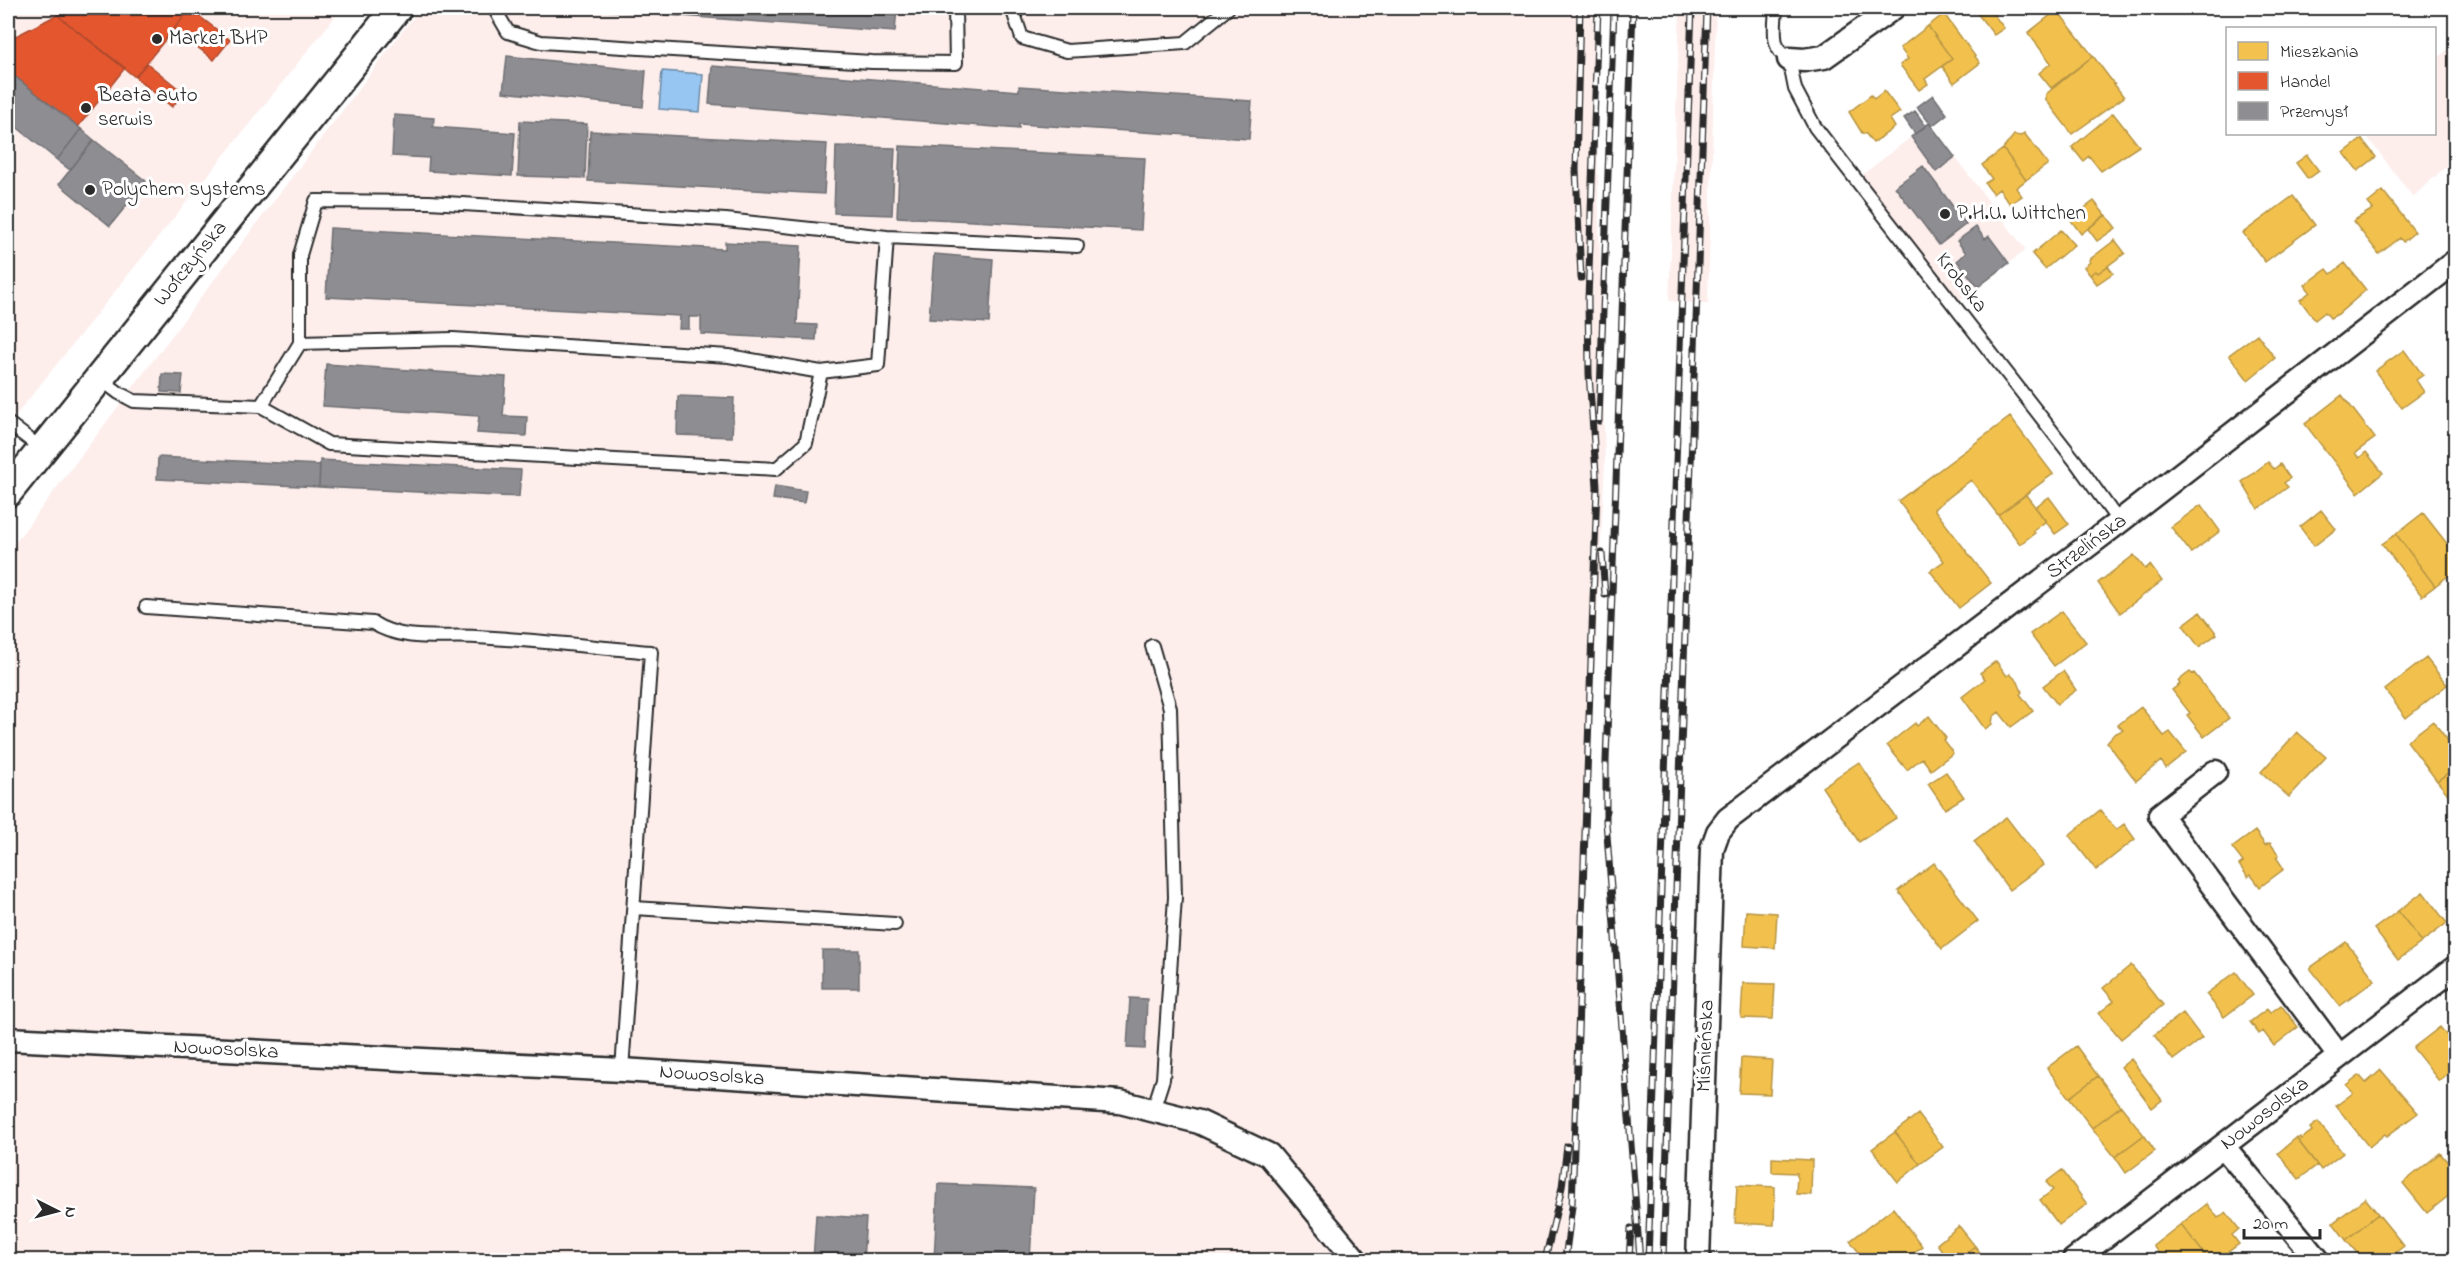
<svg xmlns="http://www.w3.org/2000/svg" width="2463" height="1268" font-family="'Indie Flower',sans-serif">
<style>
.built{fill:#fdeeec}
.water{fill:#97c6f2;stroke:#6c88a2;stroke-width:1.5}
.homes{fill:#f2c14e;stroke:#b69444;stroke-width:1.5}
.shops{fill:#e4572e;stroke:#ac4a2d;stroke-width:1.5}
.industry{fill:#8d8d92;stroke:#707073;stroke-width:1.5}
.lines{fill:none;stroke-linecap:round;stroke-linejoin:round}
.service-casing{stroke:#2b2b2b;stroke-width:16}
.minor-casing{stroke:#2b2b2b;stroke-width:27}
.tertiary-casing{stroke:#2b2b2b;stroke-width:33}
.service{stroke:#fff;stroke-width:12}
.minor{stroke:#fff;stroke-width:22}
.tertiary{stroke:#fff;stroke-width:28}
.rail-casing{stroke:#2b2b2b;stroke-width:7}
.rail{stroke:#fff;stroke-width:4.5;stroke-dasharray:14;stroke-linecap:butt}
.poi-dot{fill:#2b2b2b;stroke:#fff;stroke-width:2}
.labels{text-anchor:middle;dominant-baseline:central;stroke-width:6;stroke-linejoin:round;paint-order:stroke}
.poi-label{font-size:21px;fill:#2b2b2b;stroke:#fff;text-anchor:start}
.street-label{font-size:21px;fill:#2b2b2b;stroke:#fff}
</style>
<rect width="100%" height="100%" fill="#fff"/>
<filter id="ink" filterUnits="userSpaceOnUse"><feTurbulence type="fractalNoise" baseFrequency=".0167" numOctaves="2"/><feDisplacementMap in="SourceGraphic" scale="12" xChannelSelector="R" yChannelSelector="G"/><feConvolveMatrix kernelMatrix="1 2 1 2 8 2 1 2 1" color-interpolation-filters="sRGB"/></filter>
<g filter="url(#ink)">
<path class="built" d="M8 8H342L8 425Z
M420 8H1594L1605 464 1564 1260H8V552Z
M1680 8H1716L1708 304 1669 301Z
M2455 42V158L2413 197 2365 134H2434L2435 61Z
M1929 123 2026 250 1959 301 1862 175Z"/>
<path class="water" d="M662 71 703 74 700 112 659 109Z"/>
<path class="homes" d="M1973 8H2003L1994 15 2004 28 1994 35Z
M2057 10 2093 56 2051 88 2039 73 2051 63 2028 33Z
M1944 14 1980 63 1954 83 1942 66 1952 59 1928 26Z
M1928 26 1952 59 1925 79 1928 84 1919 90 1900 65 1908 59 1900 48Z
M2093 56 2124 97 2072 134 2046 100V94Z
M1884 91 1900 112 1890 119 1895 127 1873 143 1866 134 1862 133 1849 112 1871 95 1874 99Z
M2113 113 2139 146 2101 171 2089 156 2083 161 2072 147Z
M2024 133 2048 164 2026 180 2003 149 2014 135 2021 136Z
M2362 139 2376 157 2358 171 2344 153Z
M2003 149 2026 180 2016 188 2022 196 2010 204 1999 189 1993 194 1985 183 1992 179 1982 165Z
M2307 155 2319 171 2308 179 2296 163Z
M2383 191 2415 232 2403 242 2400 238 2379 254 2353 221 2373 209 2368 203Z
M2293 196 2315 225 2265 262 2243 233Z
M2094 201 2105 215 2081 234 2070 219Z
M2106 215 2116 228 2097 241 2088 229Z
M2061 230 2074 245 2045 269 2032 254Z
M2115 240 2125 253 2098 273 2096 271 2090 275 2084 267 2090 262 2089 260Z
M2345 263 2366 290 2338 314 2330 318 2325 312 2315 320 2300 300 2310 292 2305 285 2327 269 2331 274Z
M2108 266 2113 273 2097 284 2090 275 2096 271 2098 273Z
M2257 334 2275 358 2248 380 2229 355Z
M2404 350 2423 375 2416 380 2424 392 2402 408 2375 371Z
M2342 395 2375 438 2355 453 2359 458 2366 452 2383 473 2358 493 2305 424Z
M2010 417 2053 474 1998 515 1971 480 1934 509 1991 583 1959 608 1930 571 1944 561 1898 501Z
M2268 462 2274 469 2280 464 2290 478 2284 483 2288 487 2258 509 2242 482Z
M2026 495 2046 521 2033 531 2035 533 2020 544 1998 515Z
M2049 497 2069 524 2055 534 2035 507Z
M2201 505 2220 531 2191 553 2171 527Z
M2321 510 2336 529 2314 546 2300 527Z
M2423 513 2456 555V570L2435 586 2396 534Z
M2396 534 2435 586 2422 596 2382 544Z
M2134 555 2145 569 2150 565 2162 581 2120 613 2098 583Z
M2062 611 2086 642 2054 666 2030 634Z
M2200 612 2217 634 2199 647 2183 625Z
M2426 658 2447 685 2406 718 2385 690Z
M1996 661 2007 676 2010 674 2018 682 2022 692 2020 694 2033 711 2011 727 1999 712 1993 717 1992 724 1985 729 1962 697 1985 679 1980 673Z
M2063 671 2076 690 2057 704 2043 686Z
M2190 672 2192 674 2194 673 2229 718 2204 737 2187 715 2190 713 2172 690 2180 684 2178 681Z
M2141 707 2164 736 2170 732 2186 752 2166 768 2161 761 2136 781 2107 742 2114 734 2123 730 2118 725Z
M1929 716 1946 738 1943 740 1953 753 1931 770 1922 758 1907 770 1887 745 1915 723 1917 726Z
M2433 721 2456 751V767L2437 781 2407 741Z
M2297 732 2326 757 2289 797 2261 772Z
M1859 762 1896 818 1859 842 1822 787Z
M2456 767V804L2437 781Z
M1946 772 1964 797 1945 809 1928 784Z
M2100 810 2116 830 2124 824 2135 839 2096 870 2069 835Z
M2006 817 2043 865 2009 890 1974 841Z
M2255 831 2265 845 2270 843 2279 855 2276 857 2284 869 2260 887 2251 875 2248 877 2239 865 2243 862 2232 848Z
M1934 863 1978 921 1942 949 1898 891Z
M2423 892 2447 923 2422 942 2398 911Z
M1746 911 1777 913 1775 948 1744 946Z
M2398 911 2422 942 2398 960 2374 929Z
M2346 942 2375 980 2340 1006 2310 968Z
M2131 965 2163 1005 2121 1039 2099 1013 2114 1001 2103 988Z
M2236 972 2253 995 2224 1017 2206 994Z
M1743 983 1775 984 1773 1019 1741 1018Z
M2281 1005 2298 1027 2274 1046 2263 1031 2259 1034 2250 1022 2267 1009 2270 1013Z
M2183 1013 2202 1038 2173 1060 2154 1035Z
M2440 1027 2456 1047V1067L2439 1081 2413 1048Z
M2076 1046 2098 1076 2069 1098 2047 1068Z
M1741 1058 1772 1060 1770 1094 1739 1093Z
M2131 1059 2162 1100 2152 1108 2121 1067Z
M2381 1070 2418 1113 2387 1136 2385 1134 2369 1147 2336 1106 2353 1093 2346 1085 2359 1075 2366 1083Z
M2098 1076 2121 1106 2092 1128 2069 1098Z
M2121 1106 2144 1135 2115 1157 2092 1128Z
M1918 1114 1943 1147 1920 1164 1895 1132Z
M2318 1122 2343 1153 2321 1170 2297 1139 2300 1137 2301 1139 2312 1131 2310 1128Z
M1895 1132 1920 1164 1898 1182 1872 1149Z
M2144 1135 2155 1151 2126 1173 2115 1157Z
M2296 1138 2317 1165 2299 1179 2278 1153Z
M2440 1153 2456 1172V1190L2427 1213 2403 1183Z
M1772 1158 1812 1160 1811 1195 1796 1194 1797 1173 1772 1172Z
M2062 1170 2087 1204 2059 1225 2040 1200 2053 1190 2046 1182Z
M1737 1185 1775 1187 1774 1225 1735 1223Z
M2365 1198 2378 1214 2346 1240 2333 1223Z
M2207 1204 2218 1218 2226 1212 2239 1229 2232 1235 2239 1244 2217 1260H2209L2181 1224Z
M1893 1208 1922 1246 1904 1260H1865L1850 1241Z
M2378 1214 2404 1246 2386 1260H2363L2346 1240Z
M2181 1224 2209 1260H2164L2153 1246Z
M1959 1226 1975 1246 1957 1260H1949L1937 1244Z
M1975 1246 1985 1259 1956 1260Z
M1808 1256 1832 1257V1260H1807Z"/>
<path class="shops" d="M71 8H188L190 9 135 77 57 15Z
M190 9 230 40 214 60 174 29Z
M57 15 125 68 78 127 8 71V40Z
M147 63 184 93 172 107 135 77Z"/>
<path class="industry" d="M576 8H897L895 32Z
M507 56 646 71 643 107 503 92Z
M712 66 1019 91V86L1252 101 1249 139 1019 124V129L709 104Z
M8 71 81 129 57 160 8 120Z
M1933 95 1947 114 1932 126 1917 107Z
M1915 111 1926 126 1915 134 1904 118Z
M394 115 434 118 433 127 515 133 512 176 428 171 429 158 392 156Z
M520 121 587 124 585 178 518 176Z
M1929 123 1955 157 1936 172 1911 137Z
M81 129 94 140 70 170 57 160Z
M590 131 827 144 824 194 588 181Z
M94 140 146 181 110 226 59 184Z
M836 146 895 148 892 215 834 213Z
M900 146 1145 158 1141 230 897 217Z
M1923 166 1966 224 1939 245 1895 187Z
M1976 227 1985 239 1989 236 2009 263 1978 287 1957 261 1966 253 1957 241Z
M330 228 725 249V242L801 246 797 324 817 325 816 340 701 334V317H689V329H679L680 316 326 297Z
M934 254 993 259 989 323 929 319Z
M326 364 506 377 503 416 527 417 526 436 477 433 479 416 323 406Z
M162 374 183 375 181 393 161 392Z
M678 396 734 398 732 437 677 435Z
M158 457 320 465 319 487 157 479Z
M320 460 521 470 519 497 319 487Z
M775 486 806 491 804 503 773 499Z
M822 950H859V988H822Z
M1130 998 1147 999 1145 1049 1127 1048Z
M938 1184 1034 1188 1030 1260H934Z
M816 1215 866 1218 863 1260H813Z"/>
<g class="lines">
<defs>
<path id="service" d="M494 8 508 32 541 42 872 62 956 63 955 8
M1012 8 1022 38 1067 51 1185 43 1228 8
M1776 8C1775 26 1770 50 1789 59L1795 89 1815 127 2076 462 2119 522
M300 343 453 339 729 356 821 372
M99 378 119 393 134 401 261 406 329 444 776 469 806 443 821 372 878 365 887 237
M261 406 300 343V255L316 201 429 202 726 220 887 237 1077 246
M8 423 42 449
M146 607 373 623C402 642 442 635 476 637 534 640 593 647 651 652L622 1070
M1152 646 1170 708 1175 897 1163 1079 1153 1110
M634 908 895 924"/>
<path id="minor" d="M1789 59 1804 60 1824 57 1893 8
M2215 772 2160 815 2339 1056
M8 1039 622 1070 1120 1102 1199 1122 1269 1155 1356 1260
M2223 1146 2318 1260
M1698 1260 1712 849 1718 832 1728 819 2119 522 2456 261
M2074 1260 2456 967"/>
<path id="tertiary" d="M8 492 397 8"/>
</defs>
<use href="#service" class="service-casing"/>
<use href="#minor" class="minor-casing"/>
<use href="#tertiary" class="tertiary-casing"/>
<use href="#service" class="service"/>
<use href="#minor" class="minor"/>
<use href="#tertiary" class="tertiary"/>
<defs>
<path id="rail" d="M1580 8 1576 170 1581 278
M1633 8 1606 761V822L1640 1260
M1599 421 1614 8
M1602 553 1605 595
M1545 1260 1562 1187 1567 1146
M1565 1260 1572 1206 1597 487 1589 374 1588 300 1598 8
M1629 1260 1631 1228
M1648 1260 1692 8
M1663 1260 1707 8"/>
</defs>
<use href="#rail" class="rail-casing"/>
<use href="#rail" class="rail"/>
</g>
</g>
<g class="poi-dot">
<circle cx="157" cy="39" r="6"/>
<circle cx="86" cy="108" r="6"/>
<circle cx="90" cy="190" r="6"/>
<circle cx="1945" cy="214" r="6"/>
</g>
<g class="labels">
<g class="poi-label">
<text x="169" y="39">Market BHP</text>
<text x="98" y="96">Beata auto<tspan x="98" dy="24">serwis</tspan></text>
<text x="102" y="190">Polychem systems</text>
<text x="1957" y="214">P.H.U. Wittchen</text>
</g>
<g class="street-label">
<text transform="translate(191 264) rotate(-51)">Wołczyńska</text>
<text transform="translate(1961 283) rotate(52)">Krobska</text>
<text transform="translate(2087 547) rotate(-37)">Strzelińska</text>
<text transform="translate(1706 1046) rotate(-88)">Miśnieńska</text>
<text transform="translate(226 1050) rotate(3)">Nowosolska</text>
<text transform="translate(712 1076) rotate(4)">Nowosolska</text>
<text transform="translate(2265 1114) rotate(-38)">Nowosolska</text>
</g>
</g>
<rect width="2463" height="1268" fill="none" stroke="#fff" stroke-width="30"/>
<rect x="15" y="15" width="2433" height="1238" fill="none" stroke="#2b2b2b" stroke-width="2" filter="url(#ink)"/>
<rect x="2226" y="27" width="210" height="108" fill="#ffffff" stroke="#aaaaaa" stroke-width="1.5"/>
<rect x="2238" y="42" width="30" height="18" fill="#f2c14e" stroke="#aaaaaa" stroke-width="1.5"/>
<text x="2280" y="57" font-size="18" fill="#2b2b2b">Mieszkania</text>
<rect x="2238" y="72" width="30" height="18" fill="#e4572e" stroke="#aaaaaa" stroke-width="1.5"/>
<text x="2280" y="87" font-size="18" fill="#2b2b2b">Handel</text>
<rect x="2238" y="102" width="30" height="18" fill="#8d8d92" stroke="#aaaaaa" stroke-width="1.5"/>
<text x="2280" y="117" font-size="18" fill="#2b2b2b">Przemysł</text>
<g transform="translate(57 1211) rotate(96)" stroke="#ffffff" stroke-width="4.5" paint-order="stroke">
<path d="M0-4.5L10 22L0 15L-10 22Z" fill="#2b2b2b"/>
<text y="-9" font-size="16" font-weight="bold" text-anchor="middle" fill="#2b2b2b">N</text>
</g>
<path d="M2244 1229v9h76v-9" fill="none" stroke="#2b2b2b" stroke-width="3"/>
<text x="2253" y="1229" font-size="18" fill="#2b2b2b" stroke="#ffffff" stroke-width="4.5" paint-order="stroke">20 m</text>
</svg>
